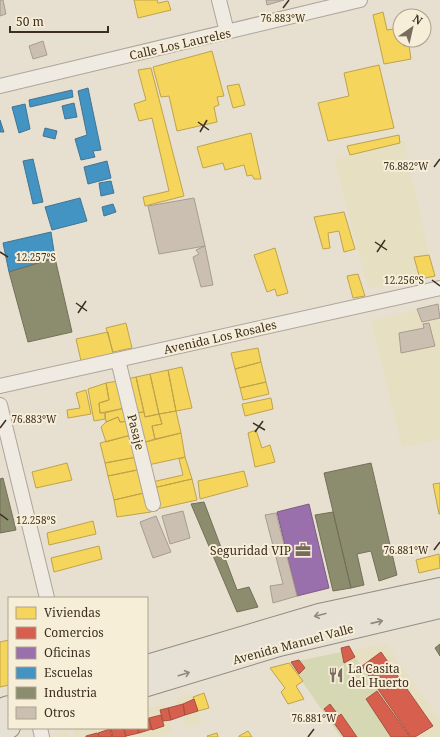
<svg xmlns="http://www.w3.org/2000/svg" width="440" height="737" font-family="'Noto Serif',serif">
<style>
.farmland{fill:#e6dfc2}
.green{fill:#d6d7b3}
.homes{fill:#f6d55c;stroke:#bea34a}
.shops{fill:#d6604d;stroke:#a85140}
.offices{fill:#9970ab;stroke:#7d5c81}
.schools{fill:#4393c3;stroke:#417592}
.industry{fill:#8c8c6e;stroke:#747057}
.building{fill:#cbbfb2;stroke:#a89c90}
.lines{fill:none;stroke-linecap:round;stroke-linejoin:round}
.street-casing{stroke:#ada599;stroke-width:16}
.primary-casing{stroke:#928b80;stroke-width:24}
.street{stroke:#efebe3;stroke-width:14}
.primary{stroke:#e6e1d4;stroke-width:22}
.oneway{stroke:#92887a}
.ticks{fill:none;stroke:#3d2e20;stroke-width:1.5}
.labels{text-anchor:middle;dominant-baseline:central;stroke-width:4;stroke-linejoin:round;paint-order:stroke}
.street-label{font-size:12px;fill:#3d2e20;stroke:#f7eed8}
.poi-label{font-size:12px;fill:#3d2e20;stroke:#f7eed8;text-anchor:end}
.ticks-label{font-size:10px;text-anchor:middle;fill:#3d2e20;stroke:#f7eed8;stroke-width:4;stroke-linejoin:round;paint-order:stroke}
</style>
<rect width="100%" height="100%" fill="#e7e0d1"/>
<path class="farmland" d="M404 141 433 272 368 289 334 159Z
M440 304V439L402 448 371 321Z
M386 643 440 720V737H411L350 650Z
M192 693 202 723 185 728 175 699Z
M164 704 173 732 156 737H76L73 730 81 728H147V709Z
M67 731 69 737H48Z"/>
<path class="green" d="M350 650 411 737H341L289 663Z"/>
<path class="homes" d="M134 0H157L158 3 168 1 171 10 138 18Z
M383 12 387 30 400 28V40H403L404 46 409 45 411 59 384 64 373 15Z
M212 51 224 96 217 97 219 105 214 107 217 122 177 131 169 96 161 97 153 67Z
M379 65 394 128 328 141 318 103 349 96 344 73Z
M151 68 184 196 145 206 143 197 169 191 152 118 139 121 134 104 146 100 138 70Z
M239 84 245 105 233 108 227 86Z
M251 133 261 179H254L252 175 247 176 244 165 225 170 223 163 203 168 197 147Z
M399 135 400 143 350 155 347 146Z
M344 212 355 249 344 252 339 231 328 233 330 248 323 249 314 217Z
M275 248 288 293 277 296 275 289 267 292 254 255Z
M429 255 435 276 420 279 414 257Z
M358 274 365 296 353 298 347 276Z
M126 323 132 348 113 352 106 328Z
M108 332 113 354 81 361 76 339Z
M258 348 261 362 235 369 231 353Z
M261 362 266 382 240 388 235 369Z
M182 367 192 408 176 411 168 370Z
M168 370 176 411 159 414 150 374Z
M150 374 159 414 145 417 136 377Z
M136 377 144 412 134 413 127 379Z
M118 381 125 408 100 413 99 403 109 400 106 383Z
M266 382 269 394 243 400 240 388Z
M106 383 109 400 99 403 100 413H105V419L94 421 88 389Z
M86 390 91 414 68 418 67 410 80 408 76 393Z
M271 398 273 409 245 416 242 404Z
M125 408 128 421 120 422 118 417 106 422 105 413Z
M176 411 181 433 155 439 152 426 162 424 159 414Z
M144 412 145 417 159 414 162 424 152 426 155 439 142 443 134 413Z
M118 417 120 422 128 421 131 435 106 442 101 427 106 422Z
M256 430 262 448 270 445 275 462 255 467 248 433Z
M181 433 185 457 148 465 142 443Z
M131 435 137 457 105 463 100 443Z
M137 457 142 469 108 476 105 463Z
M185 457 192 479 153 488 152 482 183 475 179 459Z
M67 463 72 480 36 488 32 472Z
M142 469 148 492 114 500 108 476Z
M244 471 248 486 200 499 198 481Z
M192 479 197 500 157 509 153 488Z
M440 483V514H439L433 484Z
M148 492 151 512 117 517 114 500Z
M93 521 96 534 49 545 47 533Z
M99 546 102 559 54 572 51 558Z
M439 554 440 568 419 573 416 560Z
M9 640V685L0 687V642Z
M289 663 303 681 296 686 304 699 288 704 281 692 285 688 270 668Z
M204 693 209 708 198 711 193 697Z
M248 731 252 737H239V736Z
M217 733 218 737H208L207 736Z"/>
<path class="shops" d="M349 646 355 657 344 663 341 648Z
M381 652 433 726 415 737H411L362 666Z
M299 660 305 668 299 674 291 662Z
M377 691 410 737H391L366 699Z
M194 699 198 711 185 715 183 704Z
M183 704 185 715 171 720 168 708Z
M330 704 339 716 341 714 357 737H344L324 709Z
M168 708 171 720 163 721 160 710Z
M161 715 164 726 152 730 149 718Z
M148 718 152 729 139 733 138 728H147Z
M114 728H123L126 737H113L111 729Z
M124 728H137L139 733 126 736Z
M110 729 112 737H99L98 733Z
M97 733 99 737H86V736Z"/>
<path class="offices" d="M309 504 329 588 297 596 277 512Z"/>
<path class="schools" d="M88 88 101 150 93 151 95 157 81 160 75 139 87 135 78 91Z
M72 90 73 97 30 107 29 100Z
M74 103 77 117 65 119 62 106Z
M25 104 30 129 19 133 12 107Z
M0 120 4 132H0Z
M45 128 57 131 55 139 43 136Z
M33 159 43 202 33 204 23 161Z
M107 161 111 178 88 184 84 167Z
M111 181 114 193 101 196 99 183Z
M80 198 87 221 52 230 45 207Z
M113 204 116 212 104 216 102 207Z
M51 232 55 258 9 272 3 243Z"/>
<path class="industry" d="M55 258 72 332 28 342 9 272Z
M371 463 397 575 379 581 371 551 357 554 364 585 351 588 324 473Z
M3 478 16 530 0 533V479Z
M204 502 237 590 249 587 258 607 237 612 191 504Z
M333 512 351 588 333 591 315 515Z
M440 644V656L435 648Z"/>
<path class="building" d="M0 0H3L6 14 0 16Z
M266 0H284L267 5Z
M43 41 47 55 33 59 29 46Z
M194 198 205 246 159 254 148 206Z
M205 246 213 285 201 287 193 257 199 254 196 250Z
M438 304 440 318 422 322 417 309Z
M429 323 435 346 401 353 399 333 424 328 423 324Z
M183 511 190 538 170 544 162 516Z
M276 513 297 596 273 603 270 586 283 584 265 515Z
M156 516 171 552 153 558 140 522Z"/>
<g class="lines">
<defs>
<path id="street" d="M219 0 227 32
M0 86 360 0
M118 360 153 504
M0 386 440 288
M0 405 47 598
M40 728 42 737"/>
<path id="primary" d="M147 666 319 615 440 589
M147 685 279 645 440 607
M0 710 9 707
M0 729 9 727"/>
</defs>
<use href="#street" class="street-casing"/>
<use href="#primary" class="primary-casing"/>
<use href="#street" class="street"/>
<use href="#primary" class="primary"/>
</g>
<defs><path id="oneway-shaft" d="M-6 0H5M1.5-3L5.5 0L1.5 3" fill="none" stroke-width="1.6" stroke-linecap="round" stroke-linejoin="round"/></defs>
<g class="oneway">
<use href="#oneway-shaft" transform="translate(320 615) rotate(166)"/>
<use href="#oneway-shaft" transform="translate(377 622) rotate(-13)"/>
<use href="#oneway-shaft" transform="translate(184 674) rotate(-17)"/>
</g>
<path class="ticks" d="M283 8 289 0M198 122 209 130M200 132 207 120M434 167 440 159M375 242 387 250M0 252 8 257M377 252 385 240M432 280 440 286M76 303 87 311M78 313 86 301M253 423 265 430M0 428 6 420M255 432 263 421M0 514 8 520M434 550 440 542M308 737 314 729"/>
<defs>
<symbol id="office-bare" viewBox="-9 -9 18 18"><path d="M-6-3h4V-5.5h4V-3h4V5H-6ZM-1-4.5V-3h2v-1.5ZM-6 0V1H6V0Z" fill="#786c5e" stroke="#f7eed8" stroke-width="2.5" paint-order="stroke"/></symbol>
<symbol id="restaurant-bare" viewBox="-9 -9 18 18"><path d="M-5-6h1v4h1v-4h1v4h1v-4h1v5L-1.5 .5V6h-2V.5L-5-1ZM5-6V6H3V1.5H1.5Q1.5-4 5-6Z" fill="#786c5e" stroke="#f7eed8" stroke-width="2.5" paint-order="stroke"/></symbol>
</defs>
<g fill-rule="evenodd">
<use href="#office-bare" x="292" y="539" width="22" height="22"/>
<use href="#restaurant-bare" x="325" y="664" width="22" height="22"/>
</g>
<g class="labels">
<g class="street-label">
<text transform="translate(180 44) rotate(-13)">Calle Los Laureles</text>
<text transform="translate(220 337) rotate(-13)">Avenida Los Rosales</text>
<text transform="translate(136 432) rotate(76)">Pasaje</text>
<text transform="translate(293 644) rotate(-15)">Avenida Manuel Valle</text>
</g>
<g class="poi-label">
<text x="291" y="550">Seguridad VIP</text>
<text x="348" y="668" text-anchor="start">La Casita<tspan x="348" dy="14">del Huerto</tspan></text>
</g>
</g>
<g class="ticks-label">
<text x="283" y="22">76.883°W</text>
<text x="406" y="170">76.882°W</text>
<text x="36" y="261">12.257°S</text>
<text x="404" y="284">12.256°S</text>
<text x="34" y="423">76.883°W</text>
<text x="36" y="524">12.258°S</text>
<text x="406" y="554">76.881°W</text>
<text x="314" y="722">76.881°W</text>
</g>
<rect x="8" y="597" width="140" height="132" fill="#f7eed8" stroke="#ada18e"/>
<rect x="16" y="607" width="20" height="12" fill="#f6d55c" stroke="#ada18e"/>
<text x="44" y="617" font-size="12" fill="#3d2e20">Viviendas</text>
<rect x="16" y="627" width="20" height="12" fill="#d6604d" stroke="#ada18e"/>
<text x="44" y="637" font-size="12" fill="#3d2e20">Comercios</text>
<rect x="16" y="647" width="20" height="12" fill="#9970ab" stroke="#ada18e"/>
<text x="44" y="657" font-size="12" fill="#3d2e20">Oficinas</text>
<rect x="16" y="667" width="20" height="12" fill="#4393c3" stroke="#ada18e"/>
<text x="44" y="677" font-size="12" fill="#3d2e20">Escuelas</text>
<rect x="16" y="687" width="20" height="12" fill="#8c8c6e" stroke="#ada18e"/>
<text x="44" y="697" font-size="12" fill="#3d2e20">Industria</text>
<rect x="16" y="707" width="20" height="12" fill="#cbbfb2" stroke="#ada18e"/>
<text x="44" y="717" font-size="12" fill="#3d2e20">Otros</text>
<g transform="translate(412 28) rotate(34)"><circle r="19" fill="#f7eed8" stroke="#ada18e"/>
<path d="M0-3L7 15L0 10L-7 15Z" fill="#786c5e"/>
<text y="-6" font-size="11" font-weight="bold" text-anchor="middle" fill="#3d2e20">N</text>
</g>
<path d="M10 26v6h98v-6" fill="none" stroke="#3d2e20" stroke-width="2"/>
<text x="16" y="26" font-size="12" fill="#3d2e20" stroke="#f7eed8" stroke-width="3" paint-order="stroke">50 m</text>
</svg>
